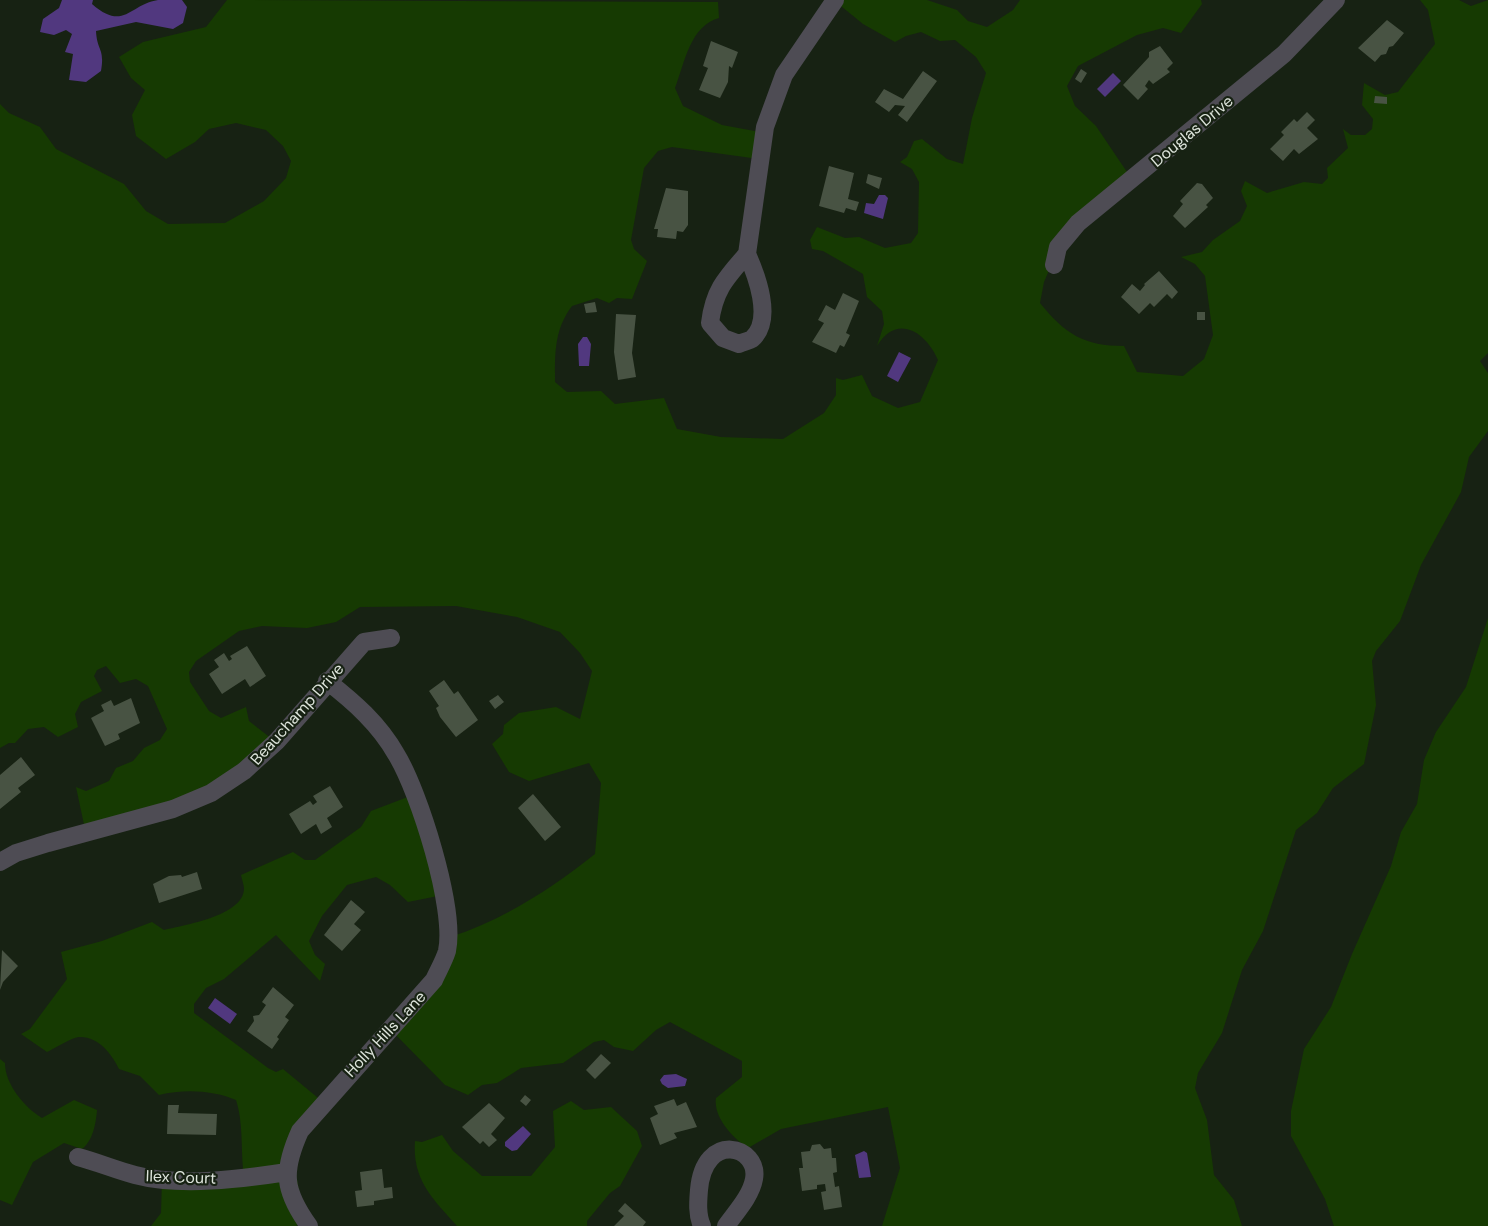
<svg xmlns="http://www.w3.org/2000/svg" width="1488" height="1226" font-family="'DM Sans',sans-serif">
<style>
.green{fill:#163a02}
.water{fill:#51387f}
.building{fill:#485343}
.lines{fill:none;stroke-linecap:round;stroke-linejoin:round}
.street{stroke:#4e4c54;stroke-width:18}
.labels{text-anchor:middle;dominant-baseline:central;stroke-width:4.5;stroke-linejoin:round;paint-order:stroke}
.street-label{font-size:16px;fill:#dde4db;stroke:#172213}
</style>
<rect width="100%" height="100%" fill="#172213"/>
<path class="green" d="M227 0 718 2 719 18C690 26 685 62 675 88L683 106 722 125 765 133 759 159 672 147 658 151 644 168 631 240 634 249 647 261 632 299 617 298 609 303 597 298 572 306C554 330 555 354 555 382L567 392 601 391 615 404 664 398 677 429 721 437 783 439 824 413 836 395V378L843 380 862 375 872 396 898 408 920 402 938 360C926 332 897 313 877 346L884 324 882 311 867 297 863 274 823 251 812 249 810 240 817 227 845 238 859 237 885 248 911 243 918 233 919 182 912 169 900 162 907 157 914 141 922 139 947 159 963 164 972 118 986 73 976 57 955 40 940 41 921 32 906 36 895 42 863 24 836 2 838 0H927L957 10 968 21 987 27 1013 10 1020 0H1201L1202 4 1181 33 1163 28 1137 35 1078 66 1067 86 1075 106 1096 126 1129 175 1065 233 1044 282 1040 303C1065 334 1084 346 1124 346L1137 372 1183 376 1204 359 1213 335 1205 276 1195 264 1181 257 1202 252 1213 240 1240 221 1247 206 1241 191 1245 181 1267 193 1304 182 1322 184 1328 178 1327 168 1348 148 1343 129 1351 135H1365L1372 129 1373 119 1362 105 1364 83 1385 95 1398 92 1435 44 1428 10 1420 0H1459L1471 6 1488 0V353L1480 361 1488 373V431L1469 457 1461 492 1421 565 1400 621 1376 651 1372 661 1376 705 1364 764 1333 788 1317 813 1296 830 1263 931 1242 970 1222 1033 1198 1073 1195 1088 1207 1120 1214 1175 1234 1200 1242 1226H882L900 1168 888 1107 781 1129 748 1148C733 1138 713 1117 716 1098L742 1077V1061L670 1022 656 1030 633 1051 614 1047 604 1040 594 1042 563 1063 521 1068 497 1083 482 1085 468 1095 445 1085 393 1032 450 937C503 920 551 889 595 854L601 783 589 763 529 781 509 772 492 744 503 734 504 725 519 713 556 707 580 719 592 671 580 653 560 632 517 617 456 606 360 607 336 622 307 628 262 626 239 631 196 661 189 672 190 682 209 711 221 718 246 707 249 721 272 739 216 793 86 834 76 787 86 791 109 781 116 768 133 761 144 748 160 740 167 729 148 686 136 679 120 683 106 666 97 670 94 676 102 691 81 702 75 714 78 727 58 737 44 727 28 729 15 743H9L0 748V104L9 113 40 127 56 149 124 184 146 211 168 224 225 223 264 201 286 178 291 161 283 146 266 130 236 123 209 129 195 142 166 159 136 136 132 115 145 90 131 78 119 57 143 42 206 27Z
M1488 618V1226H1334L1325 1199 1291 1136V1111L1304 1049 1331 1007 1352 954 1391 866 1401 832 1417 804 1424 760 1436 732 1466 687Z
M413 795 443 895 408 902 390 885 376 877 347 885 322 916 309 941 315 955 325 964 320 981 276 935 224 979 206 988 194 1004V1013L268 1068 276 1072 283 1069 323 1102 292 1151 304 1219 296 1226H151L161 1213 162 1179 239 1173 243 1169C241 1146 243 1121 236 1100 212 1090 184 1089 159 1095L140 1076 119 1069C112 1054 98 1036 79 1037 70 1038 56 1048 47 1052L21 1034 30 1029 67 979 61 952 102 941 152 922 164 930C184 925 243 916 244 889 244 885 242 880 241 875L293 852 305 860H315L361 827 371 811Z
M0 1059 5 1063C5 1084 24 1107 42 1118L74 1100 97 1110C96 1123 93 1141 82 1149L64 1143 33 1162 12 1205 0 1200Z
M571 1101 584 1110 611 1107 637 1131 642 1146 620 1186 610 1193 587 1221V1226H457C433 1199 412 1180 415 1141L422 1142 442 1135 453 1151 482 1176H531L555 1147 553 1111Z"/>
<path class="water" d="M62 0H93L92 4C124 32 130 4 158 0 166 0 174 0 182 0L187 7 183 23 173 29 136 22 96 31C97 51 105 48 101 71L86 82 69 80 73 54 65 52 72 34 66 30 54 35 40 32 43 19 59 8Z
M1113 73 1121 81 1105 97 1097 89Z
M879 195H885L888 198 883 219 864 213 866 203 874 204Z
M583 337H587L591 344 589 366H579L578 344Z
M899 352 911 358 898 382 887 376Z
M215 998 237 1014 230 1024 208 1008Z
M676 1074 687 1079 685 1086 668 1088 662 1084 660 1080 664 1075Z
M523 1126 531 1134 517 1150 512 1151 505 1146V1142Z
M864 1151 867 1153 871 1177 859 1178 855 1155Z"/>
<path class="building" d="M1387 20 1404 33 1393 46 1389 47 1386 54 1381 55 1375 62 1358 48Z
M711 41 738 52 732 68 729 66 728 82 720 98 699 90 708 68 703 66Z
M1160 46 1173 63 1167 69 1170 72 1153 84 1149 80 1145 86 1148 89 1138 100 1123 85 1149 57V52Z
M1081 69 1087 73 1081 83 1075 79Z
M923 71 937 81 907 122 898 115 905 106 895 105 889 112 875 102 884 89 903 99Z
M1375 96 1387 97V104L1374 103Z
M1307 112 1315 120 1307 128 1318 139 1299 154 1294 149 1283 161 1270 149 1284 135 1281 132 1294 119 1297 122Z
M829 166 854 173 848 199 859 202 856 211 846 208 844 213 819 206Z
M868 174 882 178 879 189 866 183Z
M1197 183 1202 184 1213 198 1206 205 1208 207 1185 228 1173 216 1183 204 1180 201Z
M666 188 688 191V225L683 232 677 231 676 239 657 237 658 229H654Z
M1159 271 1178 292 1172 299 1167 294 1154 307 1150 303 1139 314 1121 297 1132 284 1140 291 1145 285 1144 284Z
M843 293 859 301 846 333 850 335 844 347 840 345 836 353 812 342 824 323 818 320 826 305 835 310Z
M595 302 597 312 586 313 584 304Z
M1197 312H1205V320H1197Z
M616 314 636 315 632 353 636 377 618 380 614 352Z
M247 646 266 676 250 687 245 679 222 694 209 674 219 667 214 660 224 653 229 661 232 659 230 656Z
M444 680 454 694 458 691 478 720 456 737 440 717 436 708 439 706 429 691Z
M498 695 504 702 495 709 489 701Z
M131 698 140 723 118 734 120 739 105 746 91 718 104 711 101 705 111 700 114 706Z
M21 757 35 775 18 788 21 792 0 809V775Z
M330 786 343 807 327 818 332 827 321 834 316 824 301 834 289 814 310 801 313 805 317 802 313 796Z
M533 794 561 827 545 841 518 808Z
M197 872 202 889 159 903 153 884 169 876 181 875 182 877Z
M351 900 365 912 354 924 361 930 342 951 324 935Z
M2 950 18 966 3 982 0 990Z
M273 987 294 1005 285 1017 289 1020 277 1037 279 1039 272 1049 247 1031 254 1021 253 1016 259 1015 266 1005 262 1002Z
M601 1054 611 1063 595 1079 586 1070Z
M525 1095 531 1100 526 1106 520 1101Z
M674 1099 677 1106 686 1102 697 1127 674 1133 677 1138 660 1145 650 1118 658 1114 654 1106Z
M489 1103 505 1118 491 1134 497 1140 489 1147 483 1141 480 1144 462 1127Z
M168 1105H179L178 1113 217 1114 216 1135 167 1134Z
M820 1144 824 1149 831 1148 832 1158H836L837 1172 833 1173 835 1187 839 1186 842 1207 824 1210 821 1192 826 1191 825 1184 817 1185V1189L802 1191 799 1168H803L801 1152 810 1151 812 1145Z
M382 1169 384 1188 392 1187 393 1198 374 1201V1205L357 1207 355 1191 362 1190 360 1172Z
M625 1203 646 1222 643 1226H614L624 1216 618 1211Z"/>
<g class="lines">
<path class="street" d="M747 254 765 127 784 75 835 0
M747 254C756 274 774 320 752 339 749 341 743 342 739 344L723 338 710 323C714 290 726 278 747 254Z
M1054 265 1058 247 1078 223 1284 54 1336 0
M0 862 16 853 48 843 173 809 211 793 244 771 277 741 364 642 391 638
M78 1157C97 1162 116 1170 135 1175 180 1187 242 1179 287 1172
M309 1226C283 1190 282 1171 300 1131L434 980C438 971 444 961 447 951 456 909 419 791 396 754 379 724 354 702 327 681
M702 1226C697 1215 698 1202 699 1190 704 1130 760 1146 754 1179 751 1196 736 1212 726 1226"/>
</g>
<g class="labels">
<g class="street-label">
<text transform="translate(1192 131) rotate(-40)">Douglas Drive</text>
<text transform="translate(297 714) rotate(-48)">Beauchamp Drive</text>
<text transform="translate(385 1034) rotate(-47)">Holly Hills Lane</text>
<text transform="translate(181 1177) rotate(2)">Ilex Court</text>
</g>
</g>
</svg>
